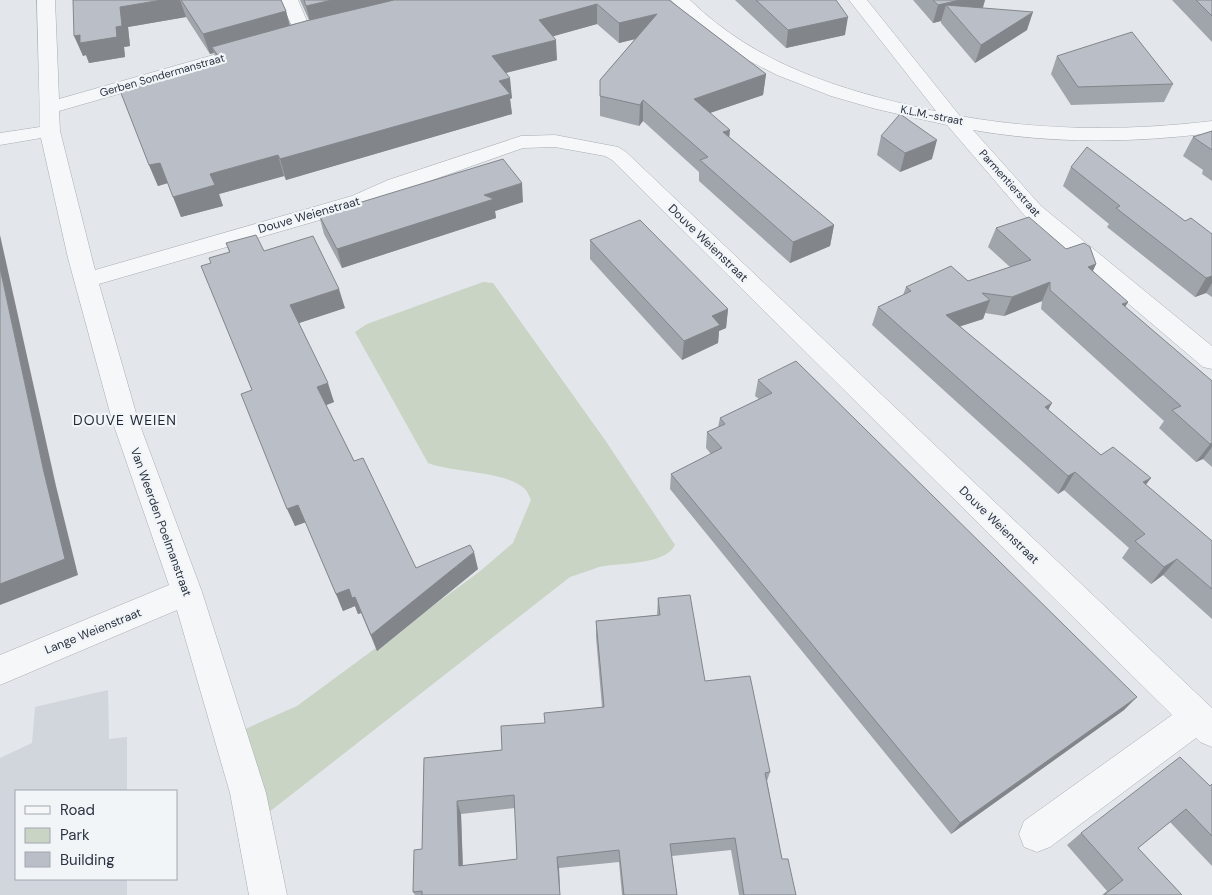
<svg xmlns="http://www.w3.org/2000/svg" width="1212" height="895" font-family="'DM Sans',sans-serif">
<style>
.built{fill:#d1d5dc}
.green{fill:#c9d4c4}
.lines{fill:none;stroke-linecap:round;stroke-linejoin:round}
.street-casing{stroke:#a8adb4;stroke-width:1}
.street{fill:#f5f7f9;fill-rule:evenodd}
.wall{fill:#a0a4ab;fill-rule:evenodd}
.shaded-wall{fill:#82868b}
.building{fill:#babfc7;stroke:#82868b;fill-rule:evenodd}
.labels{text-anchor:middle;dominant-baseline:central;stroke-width:4.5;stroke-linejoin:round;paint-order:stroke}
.far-street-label{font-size:11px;fill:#2b3442;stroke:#f2f5f8}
.street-label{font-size:12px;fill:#2b3442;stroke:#f2f5f8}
.neighbourhood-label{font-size:14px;letter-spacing:1px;fill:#1d2533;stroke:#f2f5f8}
</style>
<rect width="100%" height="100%" fill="#e3e6ea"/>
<path class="built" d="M108 690 109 739 127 737V791H16V879H127V895H0V758L32 743 35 707Z"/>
<path class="green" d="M483 282 493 283 605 440 675 545C664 566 620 562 599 567 590 570 580 574 570 577L264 816 243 730 297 706 479 572 513 543 531 500C529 496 528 492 525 489 507 471 454 473 428 463L355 332 367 324Z"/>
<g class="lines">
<defs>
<path id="street" d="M37 0H55L59 99 252 44 259 46 261 50 259 54 59 111 60 131 95 270 352 196 388 180 521 136 555 135 618 147 626 152 1212 708V747L1200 742 1196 738 1050 847 1037 852 1024 847 1019 834 1024 821 1172 715 612 160 605 156 555 147 523 148 404 190 368 206 99 284 138 420 202 592 266 793 287 895H249L230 793 177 610 0 685V655L169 585 112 420 68 258 41 138 0 145V133L40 127Z
M280 0H298L313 35 310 39 304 40 298 39Z
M671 0H690C758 66 839 89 929 110L936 111 849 0H867L960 116C1044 131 1128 131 1212 121V133C1132 143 1053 144 973 130L1041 206 1212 346V369L1203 367 1025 216 947 125 876 109 831 96 777 75 724 48 698 27Z"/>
</defs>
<use href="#street" class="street-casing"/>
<use href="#street" class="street"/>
</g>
<path class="wall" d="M73 0H281L286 11 290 25 309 20 300 0H669L766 74 763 95 710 113 729 137 834 225 830 246 790 263 699 181V172L643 121 639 126 600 116V80L635 39 619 43 597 24 553 36 557 60 506 73 512 98 510 99 512 114 286 180 284 176 219 194 223 206 181 217 168 183 158 186 149 165 217 64 214 53 210 54 186 17 128 27 130 46 124 47 125 57 89 63 86 55 83 56Z
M735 0H836L845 35 786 48Z
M913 0H985L983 8 1027 30 975 63 941 23V21L933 23Z
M1172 0H1212V42Z
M1057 56 1173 84 1164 102 1071 105 1051 74Z
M1212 131V181L1202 174 1203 170 1183 156 1193 137Z
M881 136 932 159 900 172 877 155Z
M1071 167 1212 234V297L1206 293 1195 297 1107 227 1109 224 1063 186Z
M523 202 495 211 496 218 342 268 324 234 319 215Z
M996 228 1066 249 1096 264 1093 271 1125 307 1212 381V467L1203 459 1196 462 1159 428 1164 421 1041 309 1042 301 1004 316 985 313 983 319 960 326 1048 410 1101 455 1146 485 1212 541V619L1163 575 1151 584 1122 558 1129 548 1064 490 1058 494 872 325 878 307 903 295 906 287 968 281 1010 267 988 247Z
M590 240 728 309 726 328 719 331 718 343 682 360 590 259Z
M226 243 264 251 345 308 299 323 334 402 326 405 354 461 416 568 478 569 377 651 361 613 358 614 355 606 343 611 306 522 295 526 252 390 211 264 229 252Z
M758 380 1124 710 951 834 670 489 671 474 711 454 706 448 707 432 718 427 720 418 759 399 755 396Z
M658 598 705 681 770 772 767 781 782 859 796 895H739L731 850 672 856 677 895H622L619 862 559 868 560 895H415L413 892 422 849 424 758 502 750 545 723 602 707 596 637V621L657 615ZM515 808 517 859 463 866 461 814Z
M1212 784V866L1170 822 1138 848 1182 895H1102L1107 891 1067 845 1081 833 1210 786Z"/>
<path class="shaded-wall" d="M162 0H180L186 17 128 27 130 46 124 47 125 57 89 63 86 55 83 56 74 36 116 27 120 7Z
M332 0H418L311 26 306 6Z
M960 0H985L981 12 946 5 941 21 933 23 938 5Z
M597 4V24L540 40 539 20Z
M286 11 291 31 212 47 214 53 210 54 203 34Z
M1033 12 1027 30 975 63 981 45Z
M657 14 656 34 619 43V23Z
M848 17 845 35 786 48 788 30Z
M556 40 557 60 493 76 492 56Z
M766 74 763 95 692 119 694 99Z
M510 78 512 98 510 99 512 114 286 180 280 159 499 81Z
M643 100V121L639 126 640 105Z
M730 130 728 150 723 132Z
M937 140 932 159 900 172 905 153Z
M278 155 284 176 219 194 223 206 181 217 173 197 210 174Z
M160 163 168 183 158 186 149 165Z
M522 183 523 202 495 211 496 218 342 268 337 249 484 195Z
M834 225 830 246 790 263 793 242Z
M0 235 56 486 78 575 0 605V584L43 468 0 268Z
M1096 264 1087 283 1088 267Z
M1212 276V283L1206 293 1195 297 1206 278Z
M1050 282 1042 301 1004 316 1012 297Z
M339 289 345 308 296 324 290 305Z
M990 300 983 319 940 333 946 315Z
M1128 302 1118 320 1122 304Z
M728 309 726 328 719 331 718 343 682 360 684 341 712 316Z
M328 383 334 402 324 406 317 387Z
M1052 403 1042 421 1045 407Z
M1212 443V447L1203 459 1196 462 1210 444Z
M1075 472 1064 490 1058 494 1068 476Z
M1151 478 1138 495 1143 482Z
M298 505 306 522 295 526 287 509Z
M474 552 478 569 377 651 371 635Z
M1177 559 1163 575 1151 584 1164 567Z
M349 589 355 597 361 613 358 614 355 606 343 611 336 594Z
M1137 697 1124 710 951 834 960 823Z
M457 801 461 814 463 878 459 866Z
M557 857 559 868 560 895Z"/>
<path class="building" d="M73 0H162L120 7 122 26 116 27 117 37 80 43V35L74 36Z
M181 0H281L286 11 203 34Z
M304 0H332L306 6Z
M394 0H669L766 74 694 99 730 130 723 132 834 225 793 242 700 160 708 157 643 100 640 105 600 96V80L657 14 619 23 597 4 539 20 556 40 492 56 510 78 499 81 510 94 280 159 278 155 210 174 215 185 173 197 160 163 149 165 119 88 222 62 212 47 306 21Z
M756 0H836L848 17 788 30Z
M933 0H960L938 5Z
M1196 0H1212V16Z
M946 5 1033 12 981 45Z
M1132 32 1173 84 1078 87 1057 56Z
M900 114 937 140 905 153 881 136Z
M1212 131V150L1193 137Z
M1087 147 1185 221 1191 218 1212 234V276L1206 278 1116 208 1120 206 1071 167Z
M503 159 522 183 484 195 494 199 337 249 319 215Z
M1029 217 1066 249 1084 243 1090 247 1096 264 1088 267 1128 302 1122 304 1212 381V443L1210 444 1172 410 1181 406 1050 290V282L1012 297 982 293 990 300 946 315 1052 403 1045 407 1101 455 1113 447 1151 478 1143 482 1212 541V589L1177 559 1164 567 1135 541 1145 534 1075 472 1068 476 878 307 911 291 906 287 951 266 968 281 1031 260 996 228Z
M640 220 728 309 712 316 720 325 684 341 590 240Z
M256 235 264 251 313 236 339 289 290 305 328 383 317 387 354 461 363 458 416 568 470 545 474 552 371 635 355 597 352 598 349 589 336 594 298 505 287 509 241 394 252 390 201 266 211 263 209 258 230 252 226 243Z
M0 268 43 468 65 559 0 584Z
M796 361 1137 697 960 823 671 474 722 448 707 432 725 424 720 418 772 393 758 380Z
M690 595 705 681 750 676 770 772 765 773 782 859H788L796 895H744L735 838 670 844 677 895H624L619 850 557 857 560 895H422V891L413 892 414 850 422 849 424 758 502 750 501 726 545 723 544 713 604 707 596 621 660 615 658 598ZM514 795 517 859 459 866 457 801Z
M1180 757 1210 786 1212 784V836L1186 809 1138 848 1182 895H1104L1123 880 1081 833Z"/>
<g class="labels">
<g class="far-street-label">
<text transform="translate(162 75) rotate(-16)">Gerben Sondermanstraat</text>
<text transform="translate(932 115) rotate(11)">K.L.M.-straat</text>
<text transform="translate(1010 183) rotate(48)">Parmentierstraat</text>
</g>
<g class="street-label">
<text transform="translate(309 215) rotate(-16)">Douve Weienstraat</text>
<text transform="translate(708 243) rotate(44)">Douve Weienstraat</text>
<text transform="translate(161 522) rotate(70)">Van Weerden Poelmanstraat</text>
<text transform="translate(999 525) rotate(44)">Douve Weienstraat</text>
<text transform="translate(93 631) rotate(-22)">Lange Weienstraat</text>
</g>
<g class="neighbourhood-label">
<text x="125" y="420">DOUVE WEIEN</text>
</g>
</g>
<rect x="15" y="790" width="162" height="90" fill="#f2f5f8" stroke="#a2a8af"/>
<rect x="25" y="806" width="25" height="8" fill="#f5f7f9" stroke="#a2a8af"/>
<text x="60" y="815" font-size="15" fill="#2b3442">Road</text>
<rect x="25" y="828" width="25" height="15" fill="#c9d4c4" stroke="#a2a8af"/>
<text x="60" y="840" font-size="15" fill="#2b3442">Park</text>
<rect x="25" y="852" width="25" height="15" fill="#babfc7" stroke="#a2a8af"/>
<text x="60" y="865" font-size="15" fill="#2b3442">Building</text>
</svg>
